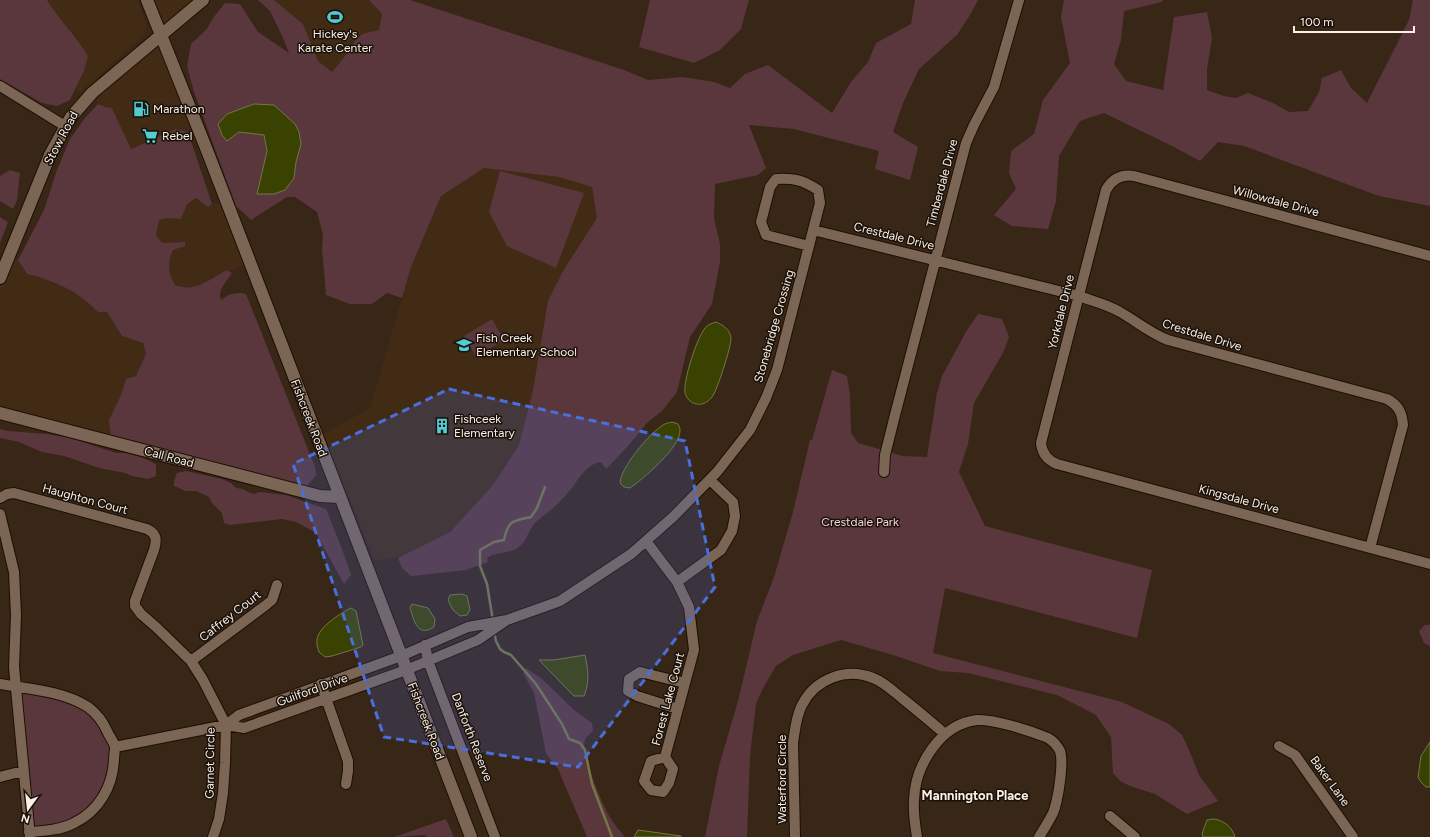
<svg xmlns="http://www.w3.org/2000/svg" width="1430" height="837" font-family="Figtree,sans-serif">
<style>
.built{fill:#412b15}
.green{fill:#5a373d}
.water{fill:#3a4201;stroke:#747646}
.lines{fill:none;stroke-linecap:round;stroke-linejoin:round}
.stream{stroke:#747646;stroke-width:2.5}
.street-casing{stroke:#1f0f02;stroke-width:12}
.secondary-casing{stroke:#1f0f02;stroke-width:14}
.street{stroke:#7b6655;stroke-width:10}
.secondary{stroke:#7b6655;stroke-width:12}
.marked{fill:#4a6edb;fill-opacity:0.2;stroke:#4a6edb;stroke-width:3;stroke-dasharray:8 5;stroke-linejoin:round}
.labels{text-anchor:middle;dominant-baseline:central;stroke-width:3;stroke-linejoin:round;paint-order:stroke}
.poi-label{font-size:12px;fill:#fcf0e6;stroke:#19110a;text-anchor:start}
.street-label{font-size:12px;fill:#fcf0e6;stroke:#19110a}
.park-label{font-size:12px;fill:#f9d2d8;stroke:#19110a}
.neighbourhood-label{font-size:13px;font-weight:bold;fill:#fcf0e6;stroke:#19110a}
</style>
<rect width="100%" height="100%" fill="#382617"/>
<path class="built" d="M47 0H137L147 26 144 35 80 93 76 89 84 71 88 55 73 33 53 10Z
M150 0H200L162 31Z
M274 0H369L382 14 379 31 354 42 346 55 332 72 318 61 303 24Z
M159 40 196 131 188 132 176 129 131 149 112 108 105 107 98 104 96 96Z
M484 168 559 177 592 187 597 218 564 268 519 445 493 485 450 532 405 555 375 561 323 434 370 408 411 267 441 196Z
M196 198 208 207 212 204 220 202 244 266 230 271 227 270 207 282 194 287H182L175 285 171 278 169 267V257L173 250 182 242 162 243 156 235 158 220 167 218 181 219 187 204Z
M13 255 18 260 27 274 39 277 62 286 87 301 98 312H107L122 336 143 343 146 354 136 376 126 379 121 395 111 438 0 409V286Z"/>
<path class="green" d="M0 0H47C59 20 76 35 88 56L84 71 70 100 57 106 42 103 0 79Z
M258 0H274L303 24 318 61 332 72 346 55 354 42 362 34 379 30 382 14 369 0H410L624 70 648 80 683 77 714 82 730 88 745 74 768 65 832 113 851 82 868 62 876 43 911 24 915 0H978L970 15 957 35 919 69 903 103 893 132 918 147 910 180 875 169 879 151 794 129 749 125 766 168 758 175 715 184 714 218 720 244V262L712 304 690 337 677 392 662 411 647 423 627 447 606 469 601 462C587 464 580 477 572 488 566 495 560 502 553 508 548 513 541 517 536 522 529 528 527 540 521 545 512 555 497 550 487 558L488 562 466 570 411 576 402 568 398 558 450 532 493 485 519 445 533 390 548 301 564 269 597 218 592 187 559 177 484 168 441 196 411 267 402 298 387 293 372 304H350L326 295 322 249 323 235 317 212 295 197H287L251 220 236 206 194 92 187 66 191 44 206 30 213 18 225 3 240 4 258 32 289 53 283 38 270 11Z
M650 0H749L741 29 720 50 694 63 639 47Z
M1064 0H1163L1162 2 1124 11 1121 40 1114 64 1126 81 1163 90 1174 17 1207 12 1212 38 1207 69V90L1224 96 1236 98 1248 93 1273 103 1289 112 1308 111 1319 92 1322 78 1341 70 1351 88 1367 103 1409 20 1413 0H1430V206L1379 196 1244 146 1218 142 1200 161 1172 146 1104 113 1080 121 1059 156 1056 201 1048 229 1012 226 994 215 1016 189 1009 173 1011 151 1034 134 1043 100 1070 63 1061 17Z
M98 104 105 107 112 108 131 149 176 129 188 132 212 204 208 207 196 198 187 204 181 219 167 218 159 220 156 235 162 243 185 242V246L173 250C167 262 168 273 175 285 195 293 210 279 227 270L232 273C227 281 219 288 220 298L222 300C229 293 237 292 246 294L315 467 316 475 307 486 295 487 111 438 109 420 121 395 126 379 136 376 146 354 143 343 122 336 107 312H98C79 292 54 280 27 274L18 260 44 210 57 170 70 139 85 118Z
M10 170 20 173 17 200 13 209 0 201V176Z
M500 171 584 193 556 268 507 246 489 212Z
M0 217 8 222 0 243Z
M978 314 1002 319 1009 337 1004 351 974 403 968 444 959 472 985 526 1152 570 1137 638 945 588 933 653 1122 702 1169 724 1182 735 1190 752 1199 775 1218 801 1187 814 1155 794 1130 786 1120 781 1113 773 1111 737 1096 715 1057 695 968 673 940 671 893 655 841 640 793 655 776 666 762 690 756 704 750 756 747 837H705L719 766 738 701 757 621 774 577 793 512 810 440H812L832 370 847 376 850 395 851 433 858 443 903 456 927 457 937 393 942 376 967 330Z
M492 319 504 340 476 357 464 336Z
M0 429 8 431 47 434 71 438 116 453H127L141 457 152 462 156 465V476L148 479 132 476 125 473 99 468 64 456 42 452 19 442 0 438Z
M186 471 222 479 231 483 236 488 243 489 248 492 254 494 260 492 286 495 326 509 342 549 351 575 344 584 316 533 305 527 296 522 282 519 230 525 224 523 222 513 212 503 209 497 196 491H186L174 486V481L177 473Z
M1425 625H1430V646L1424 643 1419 631Z
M526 668 542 679 575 711 592 723 593 731C591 733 586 737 585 740 580 753 602 802 608 814 613 823 619 830 625 837H587L558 769 546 753 534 693 523 673Z
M16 687 89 708 115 747 108 788 74 823 29 832Z
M446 819 454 837H427L425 835 394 837Z"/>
<path class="water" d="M254 104 274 105 295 124 299 132 301 144 296 162 294 178 285 190 274 194H257L267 151 264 135 239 132 227 141 222 135 218 124 227 114Z
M716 322C723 325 731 330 731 339 731 347 717 391 712 397 706 405 696 407 689 400 687 398 685 394 685 392 683 381 698 333 707 326 709 324 713 323 716 322Z
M672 422 678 424C679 426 680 428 680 430 681 447 643 479 630 488L624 487 620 483C621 467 649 434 663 425 666 423 669 423 672 422Z
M462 594 467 596 470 610 467 615 460 616 453 610 448 600 450 595Z
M412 604 428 608 435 619 434 627C417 638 414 620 410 608Z
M351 608 356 611 363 645 361 647 332 656 325 657 319 652C318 649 316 643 317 640 318 627 341 613 351 608Z
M585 655C588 670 590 681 584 696H574L539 660H554Z
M1430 742V787H1426L1420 781 1418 777 1421 756Z
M1213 819C1224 820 1232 827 1235 837H1203L1202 834 1207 820Z
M638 830 681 836V837H634Z"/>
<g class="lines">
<path class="stream" d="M493 621 487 584 480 566V550L494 542 504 540C508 520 513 521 531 517L537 508 545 487
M494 632 496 641 500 649 504 652 511 655 536 684 562 724 569 739 580 743 585 750 592 784 612 837"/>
<defs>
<path id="street" d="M0 86 65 126
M813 230 1079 296C1092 301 1107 304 1120 312 1136 321 1150 333 1168 340L1387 399C1398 405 1402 412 1403 425L1370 548
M1430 256 1134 176C1121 174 1112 179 1106 190L1041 443C1042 453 1047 460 1057 464L1430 564
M884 472 885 455 895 415 966 143 974 125 994 87 1019 0
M0 498 7 494 14 493 147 529C157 534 157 540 154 550L135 601V606L141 614 156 627 191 661 203 680 226 725 225 763 223 793 219 819 213 837
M0 514 14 572 16 615 14 667 30 837
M646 541 677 582 689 607 694 650 665 757 651 761 644 781 651 790 663 792 669 783 673 769 665 757
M677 582 721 550 732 531 735 516 733 502 710 480
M425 645 428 661 495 837
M191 661 266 605 272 600 277 585
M0 684C29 689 63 691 88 707 96 713 103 722 107 731 109 736 114 742 115 747 115 751 114 756 114 759 113 786 99 811 74 823 61 830 44 831 29 832
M321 684 348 761V771L346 784
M678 709 637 696 628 691 629 679 640 672 685 683
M226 725 239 715 401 656 468 627 507 620 560 601 631 554 673 517 717 472 750 430 766 398 777 370 820 203 818 190C803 180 794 178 776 179L770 187 761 222 766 235 809 246
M1279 746 1295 755 1353 837
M115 747 226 725 244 728 406 670 478 640 504 622
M0 777 23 771
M1110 816 1135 837
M795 837 793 743C795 730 796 716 802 705 815 679 846 667 873 678 884 682 893 691 903 699 917 710 931 722 945 734
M917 837C915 825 913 813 914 800 915 766 940 724 977 720 994 719 1031 731 1048 738 1053 741 1057 745 1060 751 1064 763 1058 801 1053 813 1049 821 1044 829 1039 837"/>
<path id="secondary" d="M147 0 208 153 471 837
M0 278 50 155 71 117 92 93 203 0
M0 413 320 496 339 497"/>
</defs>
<use href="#street" class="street-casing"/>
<use href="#secondary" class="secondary-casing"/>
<use href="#street" class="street"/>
<use href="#secondary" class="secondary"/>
</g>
<path class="marked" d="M449 389 685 441 715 587 578 767 384 737 293 464Z"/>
<defs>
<symbol id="stadium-bare" viewBox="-9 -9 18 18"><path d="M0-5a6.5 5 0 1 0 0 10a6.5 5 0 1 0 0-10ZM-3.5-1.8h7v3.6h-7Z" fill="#51ccd2" stroke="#19110a" stroke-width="2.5" paint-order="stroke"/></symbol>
<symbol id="fuel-bare" viewBox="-9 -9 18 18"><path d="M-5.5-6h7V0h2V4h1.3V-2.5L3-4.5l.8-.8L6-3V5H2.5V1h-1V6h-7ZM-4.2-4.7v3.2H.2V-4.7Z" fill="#51ccd2" stroke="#19110a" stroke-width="2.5" paint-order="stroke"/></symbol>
<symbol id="supermarket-bare" viewBox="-9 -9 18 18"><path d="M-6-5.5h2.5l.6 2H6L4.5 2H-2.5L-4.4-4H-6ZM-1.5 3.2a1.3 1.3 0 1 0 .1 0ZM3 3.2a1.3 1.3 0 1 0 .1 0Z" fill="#51ccd2" stroke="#19110a" stroke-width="2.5" paint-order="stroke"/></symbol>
<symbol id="school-bare" viewBox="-9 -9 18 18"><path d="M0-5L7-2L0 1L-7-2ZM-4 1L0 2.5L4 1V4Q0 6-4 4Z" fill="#51ccd2" stroke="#19110a" stroke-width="2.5" paint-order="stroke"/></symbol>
<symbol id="building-bare" viewBox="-9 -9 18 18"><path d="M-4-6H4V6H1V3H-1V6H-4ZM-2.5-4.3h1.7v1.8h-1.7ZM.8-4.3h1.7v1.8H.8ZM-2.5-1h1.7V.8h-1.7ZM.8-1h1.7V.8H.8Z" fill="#51ccd2" stroke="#19110a" stroke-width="2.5" paint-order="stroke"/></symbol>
</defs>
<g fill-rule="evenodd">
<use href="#stadium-bare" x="324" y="6" width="22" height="22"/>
<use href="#fuel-bare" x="130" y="98" width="22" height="22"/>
<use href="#supermarket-bare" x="139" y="125" width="22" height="22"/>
<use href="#school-bare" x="453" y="334" width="22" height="22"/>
<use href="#building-bare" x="431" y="415" width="22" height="22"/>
</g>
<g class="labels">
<g class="poi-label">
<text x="335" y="34" text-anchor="middle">Hickey's<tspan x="335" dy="14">Karate Center</tspan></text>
<text x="153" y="109">Marathon</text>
<text x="162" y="136">Rebel</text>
<text x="476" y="338">Fish Creek<tspan x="476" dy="14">Elementary School</tspan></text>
<text x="454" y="419">Fishceek<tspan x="454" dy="14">Elementary</tspan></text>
</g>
<g class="street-label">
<text transform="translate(61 138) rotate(-62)">Stow Road</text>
<text transform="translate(942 183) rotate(-75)">Timberdale Drive</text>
<text transform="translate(1276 201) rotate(15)">Willowdale Drive</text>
<text transform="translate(894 236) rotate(14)">Crestdale Drive</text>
<text transform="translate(1061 312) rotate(-76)">Yorkdale Drive</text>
<text transform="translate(774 326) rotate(-74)">Stonebridge Crossing</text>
<text transform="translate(1202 335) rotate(17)">Crestdale Drive</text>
<text transform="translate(309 418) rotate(69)">Fishcreek Road</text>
<text transform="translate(169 457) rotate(15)">Call Road</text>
<text transform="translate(85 499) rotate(15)">Haughton Court</text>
<text transform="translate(1239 499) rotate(15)">Kingsdale Drive</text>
<text transform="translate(230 616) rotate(-38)">Caffrey Court</text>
<text transform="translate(312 690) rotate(-20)">Guilford Drive</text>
<text transform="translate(668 699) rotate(-75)">Forest Lake Court</text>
<text transform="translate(426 721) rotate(69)">Fishcreek Road</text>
<text transform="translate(472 737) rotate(69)">Danforth Reserve</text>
<text transform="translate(210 763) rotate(-89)">Garnet Circle</text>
<text transform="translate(782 779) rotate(-90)">Waterford Circle</text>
<text transform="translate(1330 781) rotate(54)">Baker Lane</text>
</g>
<g class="park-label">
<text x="860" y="522">Crestdale Park</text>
</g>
<g class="neighbourhood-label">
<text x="975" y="795">Mannington Place</text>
</g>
</g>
<g transform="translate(28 809) rotate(195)" stroke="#19110a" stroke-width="3" paint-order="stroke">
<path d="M0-3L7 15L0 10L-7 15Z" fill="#fcf0e6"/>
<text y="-6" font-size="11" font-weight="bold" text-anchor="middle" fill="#fcf0e6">N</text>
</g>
<path d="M1294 26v6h120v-6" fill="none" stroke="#fcf0e6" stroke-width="2"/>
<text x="1300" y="26" font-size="12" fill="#fcf0e6" stroke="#19110a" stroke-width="3" paint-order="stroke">100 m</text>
</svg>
